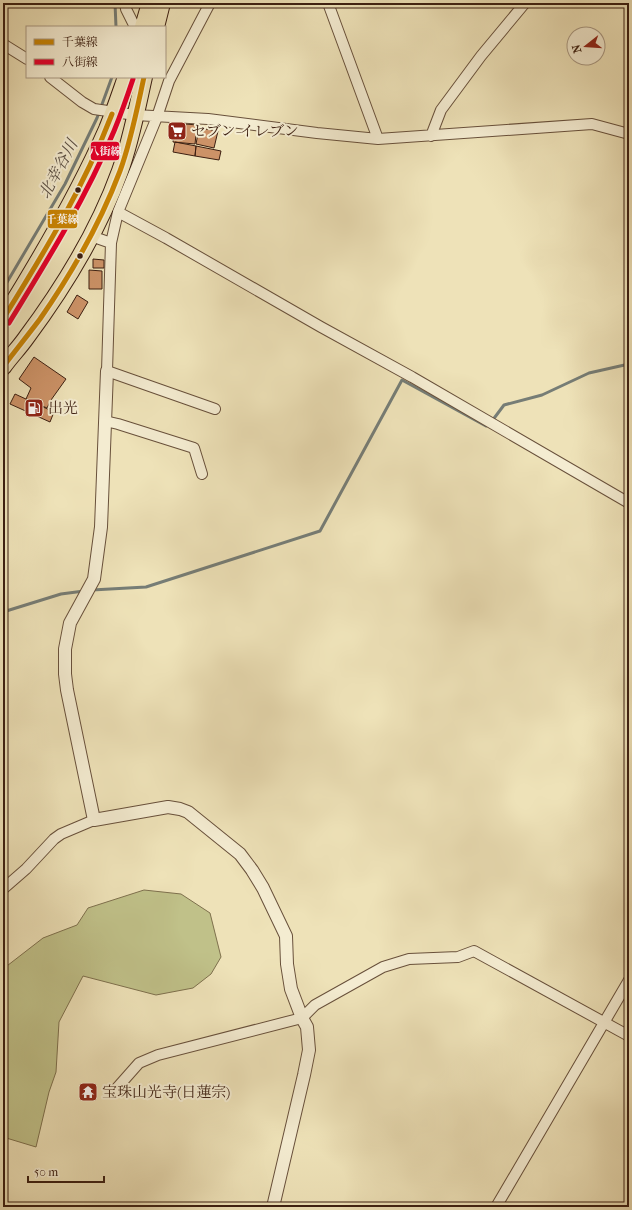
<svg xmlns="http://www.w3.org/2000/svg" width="632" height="1210" font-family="'IM FELL French Canon','Noto Serif JP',serif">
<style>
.green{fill:#c0c189;stroke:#7e704d}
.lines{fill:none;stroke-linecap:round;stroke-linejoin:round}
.stream{stroke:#767d76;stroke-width:3}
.building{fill:#cc9267;stroke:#3c1f11}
.minor-casing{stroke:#68503b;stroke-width:12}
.tertiary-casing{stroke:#68503b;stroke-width:14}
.trunk-casing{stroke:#3c1f11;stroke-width:18}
.minor{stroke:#f4ecd1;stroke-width:10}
.tertiary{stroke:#f4ecd1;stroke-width:12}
.trunk{stroke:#eee2b8;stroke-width:16}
.bus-1-casing{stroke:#f4ecd1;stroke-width:8}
.bus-2-casing{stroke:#f4ecd1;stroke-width:8}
.bus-1{stroke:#c88404;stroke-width:5}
.bus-2{stroke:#e4002b;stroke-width:5}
.bus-dot{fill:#3c1f11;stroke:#f4ecd1;stroke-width:1.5}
.labels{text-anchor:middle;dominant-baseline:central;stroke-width:4;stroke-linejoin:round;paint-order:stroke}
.poi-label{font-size:15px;fill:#3c1f11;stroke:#f4ecd1;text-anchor:start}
.water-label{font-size:16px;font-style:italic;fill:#594e43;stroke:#f4ecd1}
.line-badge{stroke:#f4ecd1;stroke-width:1.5}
.badge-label{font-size:11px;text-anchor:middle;font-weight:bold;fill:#fff}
</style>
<rect width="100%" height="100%" fill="#eee2b8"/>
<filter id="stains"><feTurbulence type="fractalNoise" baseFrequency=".005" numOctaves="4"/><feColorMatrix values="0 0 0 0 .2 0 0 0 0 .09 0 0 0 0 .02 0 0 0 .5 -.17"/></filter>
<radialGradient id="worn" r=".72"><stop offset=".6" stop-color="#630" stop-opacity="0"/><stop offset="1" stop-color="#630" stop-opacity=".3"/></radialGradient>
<path class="green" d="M144 890 181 894 210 913 221 957 211 974 193 988 156 995 83 976 59 1022 56 1072 49 1092 36 1147 3 1137V969L43 938 77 925 88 908Z"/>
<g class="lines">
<path class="stream" d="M115 3 116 27
M3 289 65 184 97 118 112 77
M492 421 504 405 542 395 589 373 629 364
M92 590 146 587 320 531 402 380 486 426
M3 612 61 594 84 591"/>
</g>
<path class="building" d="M175 123 197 125 195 144 173 142Z
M199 128 218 131 214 148 196 144Z
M175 142 196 146 195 156 173 152Z
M196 146 221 151 219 160 195 156Z
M93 259 104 260V268H93Z
M89 270 102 271V289H89Z
M77 295 88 302 78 319 67 312Z
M34 357 66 379 51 400 47 408 26 399 31 388 19 379Z
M15 394 54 412 50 422 10 404Z"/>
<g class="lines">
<defs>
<path id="minor" d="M125 3 126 9 135 27
M210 3 169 81 157 117 118 212 111 243 107 371 215 409
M328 3 378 139
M3 44 27 59
M50 77 82 102 94 109 135 115 208 119 317 133 378 139 592 124 629 134
M431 136 441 110 481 56 525 3
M118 212 166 238 321 327 412 377 629 503
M91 236 111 243
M105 421 118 424 194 448 202 474
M3 889 26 869 54 839 61 834 94 820
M116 1089 139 1063 158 1055 302 1018 315 1005 383 967 409 959 458 957 474 951 629 1036
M496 1207 629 980"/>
<path id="tertiary" d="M107 371 101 527 94 579 70 623 65 649V674L67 690 94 820 168 807 180 809 188 812 240 854 252 870 263 888 286 936 287 964 291 989 302 1018 307 1027 309 1050 304 1075 273 1207"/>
<path id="trunk" d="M143 27 150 3
M156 27 162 3
M3 319C41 258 78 195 107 129 114 112 120 94 126 77
M3 367C10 357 19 348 26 338 64 287 98 232 120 171 131 141 137 108 144 77"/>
</defs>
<use href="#minor" class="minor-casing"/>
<use href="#tertiary" class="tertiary-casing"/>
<use href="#trunk" class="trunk-casing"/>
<use href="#minor" class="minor"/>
<use href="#tertiary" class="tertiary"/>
<use href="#trunk" class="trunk"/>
<defs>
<path id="bus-1" d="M3 319C44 253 84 187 112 114
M3 367C15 351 28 335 40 319 72 273 100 224 120 171 131 141 137 109 144 77"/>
<path id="bus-2" d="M9 323C47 261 86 198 114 131 121 114 127 97 133 79"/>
</defs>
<use href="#bus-1" class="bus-1-casing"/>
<use href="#bus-2" class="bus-2-casing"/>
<use href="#bus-1" class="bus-1"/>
<use href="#bus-2" class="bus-2"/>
</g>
<defs>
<symbol id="supermarket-square" viewBox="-11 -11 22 22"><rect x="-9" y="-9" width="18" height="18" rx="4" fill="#8f2418" stroke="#f4ecd1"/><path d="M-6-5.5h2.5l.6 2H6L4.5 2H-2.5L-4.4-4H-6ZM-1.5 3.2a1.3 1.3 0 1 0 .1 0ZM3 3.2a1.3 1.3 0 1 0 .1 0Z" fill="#fff"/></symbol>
<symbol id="fuel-square" viewBox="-11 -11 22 22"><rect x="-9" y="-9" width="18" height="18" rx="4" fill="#8f2418" stroke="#f4ecd1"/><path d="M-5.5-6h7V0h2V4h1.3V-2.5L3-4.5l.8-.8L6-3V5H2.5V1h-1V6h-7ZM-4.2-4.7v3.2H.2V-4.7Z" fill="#fff"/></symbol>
<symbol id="temple-square" viewBox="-11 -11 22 22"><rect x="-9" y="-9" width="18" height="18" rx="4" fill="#8f2418" stroke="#f4ecd1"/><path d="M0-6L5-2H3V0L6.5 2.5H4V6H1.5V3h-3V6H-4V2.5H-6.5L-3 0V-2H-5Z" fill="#fff"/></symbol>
</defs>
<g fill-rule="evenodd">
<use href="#supermarket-square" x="166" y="120" width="22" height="22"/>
<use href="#fuel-square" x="23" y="397" width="22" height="22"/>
<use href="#temple-square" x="77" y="1081" width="22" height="22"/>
</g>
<g class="bus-dot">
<circle cx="78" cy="190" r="3.5"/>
<circle cx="80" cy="256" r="3.5"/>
</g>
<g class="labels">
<g class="poi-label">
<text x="191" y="131">セブン-イレブン</text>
<text x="48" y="408">出光</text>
<text x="102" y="1092">宝珠山光寺(日蓮宗)</text>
</g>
<g class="water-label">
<text transform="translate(58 169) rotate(-62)">北幸谷川</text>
</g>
</g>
<g class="line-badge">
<rect x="90" y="141" width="30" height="20" rx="4" fill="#e4002b"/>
<rect x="47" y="209" width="31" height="20" rx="4" fill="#c88404"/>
</g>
<g class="badge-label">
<text x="105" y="155">八街線</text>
<text x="62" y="223">千葉線</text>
</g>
<rect width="632" height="1210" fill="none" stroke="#eee2b8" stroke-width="16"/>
<rect x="4" y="4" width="624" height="1202" fill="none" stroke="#3c1f11" stroke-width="2"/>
<rect x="8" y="8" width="616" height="1194" fill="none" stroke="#3c1f11"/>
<rect x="26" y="26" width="140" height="52" fill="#f4ecd1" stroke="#aa9a84"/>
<rect x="34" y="39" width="20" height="6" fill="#c88404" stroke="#aa9a84"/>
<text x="62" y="46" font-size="12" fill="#3c1f11">千葉線</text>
<rect x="34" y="59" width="20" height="6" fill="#e4002b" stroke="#aa9a84"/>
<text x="62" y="66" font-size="12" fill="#3c1f11">八街線</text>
<g transform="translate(586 46) rotate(253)"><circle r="19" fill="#f4ecd1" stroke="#aa9a84"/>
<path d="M0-3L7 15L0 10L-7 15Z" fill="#8f2418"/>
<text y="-6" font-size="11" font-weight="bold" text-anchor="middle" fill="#3c1f11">N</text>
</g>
<path d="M28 1176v6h76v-6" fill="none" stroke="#3c1f11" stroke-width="2"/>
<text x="34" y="1176" font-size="12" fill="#3c1f11" stroke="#f4ecd1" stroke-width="3" paint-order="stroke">50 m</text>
<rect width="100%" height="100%" filter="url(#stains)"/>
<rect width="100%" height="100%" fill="url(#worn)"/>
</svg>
